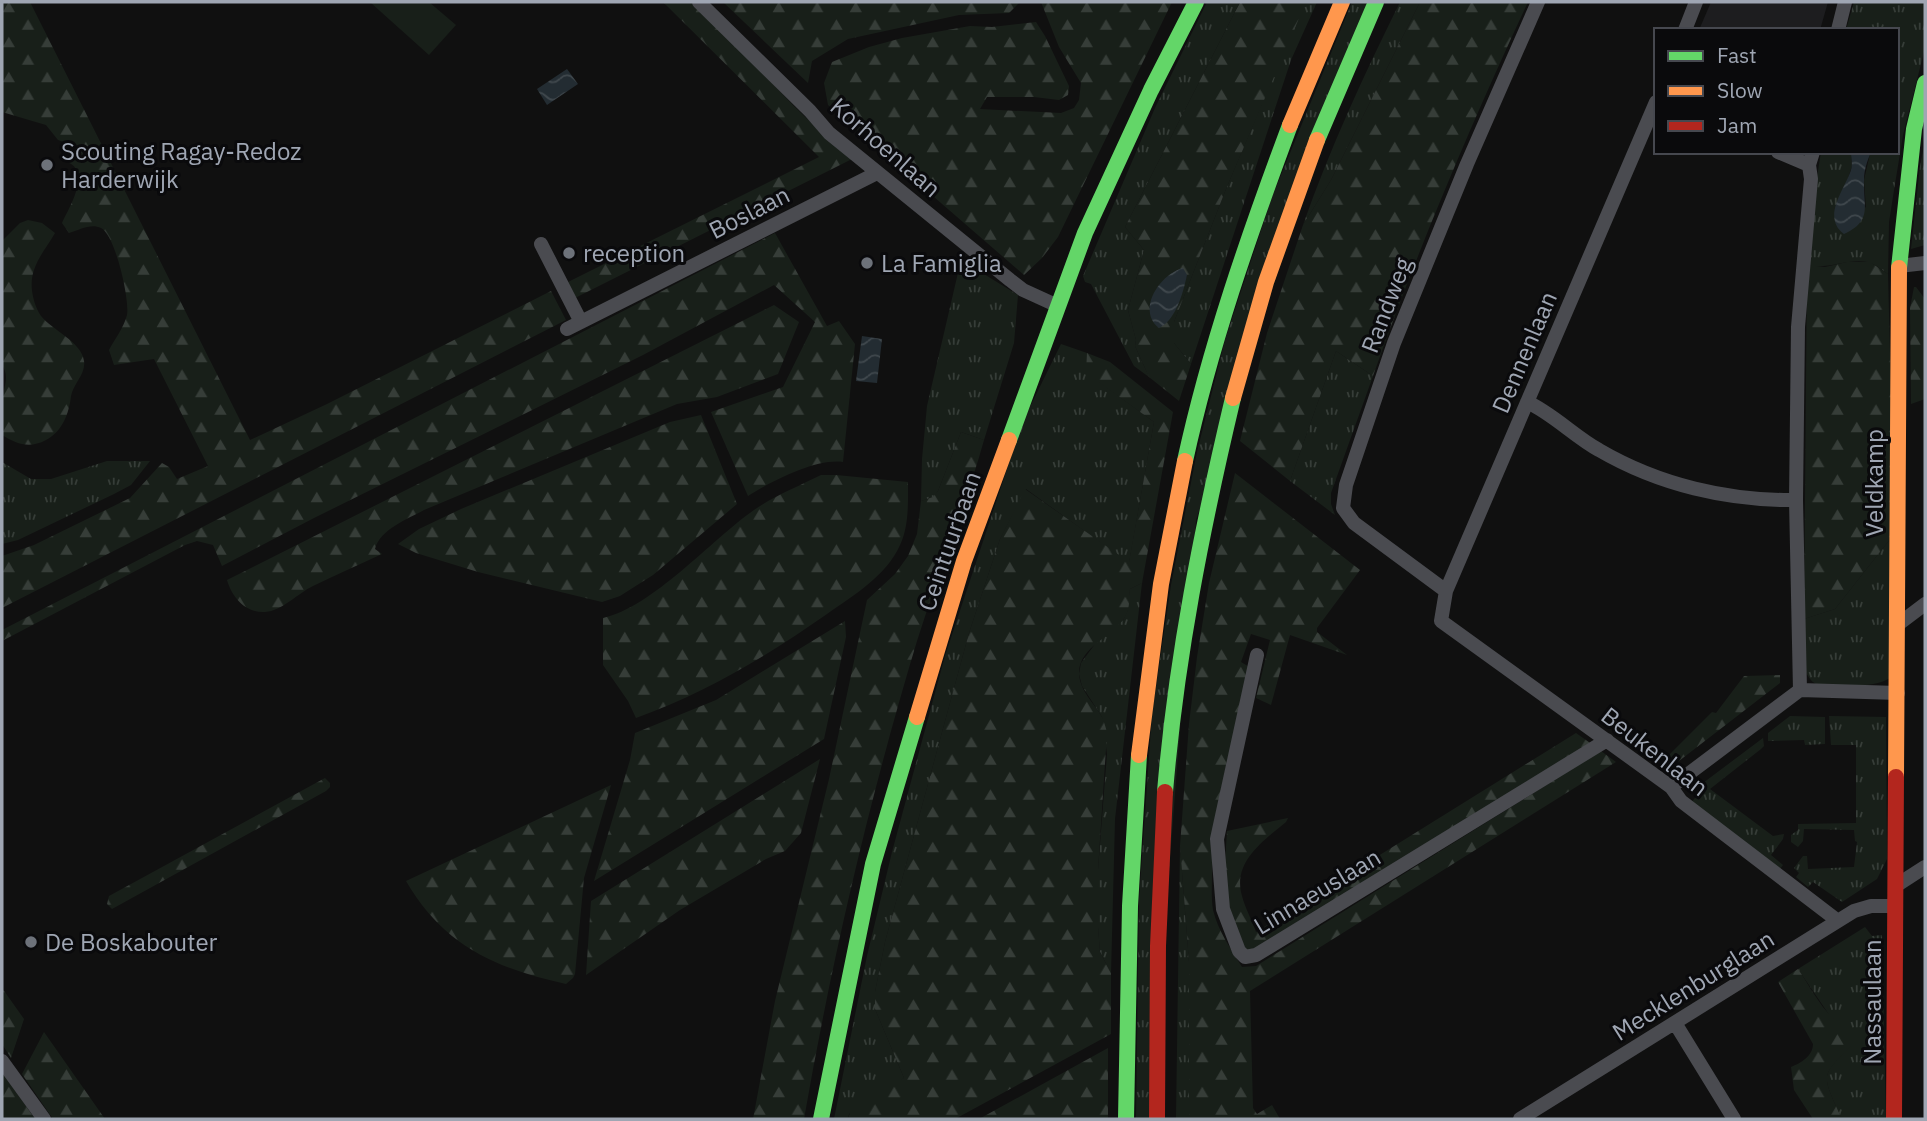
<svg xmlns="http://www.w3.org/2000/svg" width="1927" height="1121" font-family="'IBM Plex Sans',sans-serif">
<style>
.built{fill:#1d1d1f}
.grass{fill:url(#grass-tufts)}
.forest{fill:url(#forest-firs);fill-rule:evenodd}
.pitch{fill:#181f19}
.water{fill:url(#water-waves)}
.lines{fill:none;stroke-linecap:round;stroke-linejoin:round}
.street{stroke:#4a4b50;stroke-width:14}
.fast{stroke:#63d668;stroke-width:16}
.slow{stroke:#ff974d;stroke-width:16}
.jam{stroke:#b3261e;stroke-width:16}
.poi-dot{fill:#6d727a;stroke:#0a0a0c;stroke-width:2.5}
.labels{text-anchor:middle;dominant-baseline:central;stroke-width:6;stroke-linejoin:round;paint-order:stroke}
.street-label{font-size:24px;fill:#9fa6b3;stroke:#0a0a0c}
.poi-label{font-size:24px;fill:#9fa6b3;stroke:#0a0a0c;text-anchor:start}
</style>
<defs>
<pattern id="grass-tufts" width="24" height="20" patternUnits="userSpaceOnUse" patternTransform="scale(1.75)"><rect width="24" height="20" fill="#181f19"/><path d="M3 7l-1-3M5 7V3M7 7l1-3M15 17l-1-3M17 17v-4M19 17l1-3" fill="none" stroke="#363d38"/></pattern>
<pattern id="forest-firs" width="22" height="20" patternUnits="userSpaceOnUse" patternTransform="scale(1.75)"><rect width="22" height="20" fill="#181f19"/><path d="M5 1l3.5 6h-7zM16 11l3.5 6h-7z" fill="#363d38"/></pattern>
<pattern id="water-waves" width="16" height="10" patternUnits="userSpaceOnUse" patternTransform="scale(1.75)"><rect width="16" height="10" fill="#232c32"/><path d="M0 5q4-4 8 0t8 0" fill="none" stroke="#40484d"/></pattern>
</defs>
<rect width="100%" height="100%" fill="#101010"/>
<path class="built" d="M1711 2H1828L1820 30H1699Z"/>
<path class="grass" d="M1207 2H1240L1125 227 1144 250 1128 310 1136 340 1135 346 1149 377 1134 366 1091 284 1085 282 1083 276 1155 108Z
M1305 2H1317L1291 60 1191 364 1174 343V322L1226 189Z
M1352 2H1367L1196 520 1150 1119H1136L1139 900 1152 714 1171 585 1197 452 1225 340 1272 197Z
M1400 2H1420L1331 180 1303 225C1330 148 1364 75 1400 2Z
M1854 2H1925V48L1903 135 1894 190 1889 222 1888 274C1882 270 1875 264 1868 262 1847 258 1828 270 1807 265L1811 215 1821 152H1851L1852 166 1847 181 1866 208 1864 180 1870 154 1871 152H1897V30H1846Z
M1925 141V245L1911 249 1920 166Z
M961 260 1018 295 1014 343 984 440 961 432 938 491 934 497 921 501 922 459 927 406Z
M1061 344 1087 353V373L1154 422 1129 563 1026 489 1000 539 969 633 885 942 875 992V1009L904 1078 849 1114 848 1119H834L867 956 892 852 945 656 1023 421Z
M1336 351 1373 376 1331 493V504L1335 515 1290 481Z
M107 461H150L131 485 114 494 18 540 2 544V462L31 479H51Z
M1891 538 1890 678C1870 690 1838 684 1816 684 1797 674 1804 638 1804 619L1835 609Z
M1142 583 1115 819 1111 973 1100 952 1098 927V870L1107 754 1102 717 1082 686 1079 674 1081 663 1095 644 1123 620 1127 612 1130 589Z
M1790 716 1825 717V744L1805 745 1804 740 1768 741V733Z
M1829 716 1886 717 1887 859 1877 879 1842 902 1813 882 1808 887 1796 877 1799 873 1794 868 1803 856H1807L1808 869 1854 867 1857 842 1855 841 1854 830 1804 829 1803 841 1798 847 1791 842V835L1798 830V824L1856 823V745H1831Z
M1763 738 1764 746 1761 749 1710 789 1773 836 1784 834 1783 839 1771 855 1783 865 1780 869 1691 803 1702 789 1699 786Z
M1180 846 1189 962V1119H1176Z
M1865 927 1872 936 1882 935 1886 1119H1842C1819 1069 1821 1078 1857 1039L1830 1016 1798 969Z"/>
<path class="forest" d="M2 2H30L250 440 327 404 551 291 566 320 2 608V556L34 545 130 498 162 463 169 467 177 479 208 466 154 359 114 365 109 350C115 339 124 327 127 315 130 300 115 234 101 228 91 223 79 230 69 233L62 223C69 208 92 171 67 162L73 145 58 140 46 125 2 112Z
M663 2H694C747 54 794 112 852 159L575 298 566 283 819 157Z
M723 2H1020L1009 13 959 15 848 39 812 61 808 83Z
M1041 2H1172L1058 237 1042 258 1024 275 828 105 824 83 832 62 869 47 902 38 970 26 992 27 1036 22 1045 36 1069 86 1068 95 1059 100 1034 97H987L980 109 1061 113 1074 108 1079 100 1081 83 1059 47Z
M1240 2H1306L1226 189 1174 322V343L1191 364 1179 401 1149 377 1135 346 1136 340 1128 310 1144 250 1125 227ZM1187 275 1181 293 1150 307 1154 294Z
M1420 2H1528C1471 124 1418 249 1373 376L1336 351 1290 481 1240 441 1267 333 1303 225 1331 180Z
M28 220 42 223 55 233C44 252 29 267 32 291 33 299 36 309 41 316 52 330 82 342 84 361 86 374 73 384 71 396 69 413 63 431 46 440 29 449 17 444 2 435 2 423 0 410 2 399 4 386 10 377 2 365V241L20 223Z
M775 233 827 326 839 321 855 344 843 462C816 458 770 482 748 496L711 412 783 387 815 322 774 285 643 355 314 518 222 566 213 545 197 541 185 545 2 641V630Z
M1847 262H1870L1888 274 1891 395V538L1835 609 1804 619 1807 265 1825 267Z
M1914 287H1916L1925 299V399L1911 404 1910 308Z
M774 305 799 322 778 374 717 397 677 404 424 510C408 519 380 529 375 549L382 554C359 565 335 575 313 586 298 593 282 611 265 612 245 613 232 597 227 580Z
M1087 353 1110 362 1173 412 1142 583 1130 589C1129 597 1130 608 1126 615 1115 637 1078 646 1079 674 1080 691 1094 703 1102 717 1104 722 1106 728 1107 733L1098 870V927L1100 952 1111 973V1034L955 1119H848C853 1097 886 1088 904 1078L875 1009V992L885 942 969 633 1000 539 1025 489 1129 562 1154 422 1086 373Z
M701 415 737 504 653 575 620 596 602 602 478 572 416 553 398 544 419 529 461 509 670 422Z
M961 432 984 440C965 508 938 573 917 641 870 797 832 958 804 1119H753L775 1001 829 779 867 600 895 574 908 556 917 534 921 501 933 497 938 491Z
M1235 473 1360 570 1317 628V632L1347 655 1290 635 1271 705 1256 698 1270 640 1251 634 1241 662 1251 668C1234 735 1213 802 1212 872 1212 884 1211 898 1213 910 1218 931 1231 949 1242 967L1256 966 1601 751 1616 762 1250 991 1253 1108 1257 1114 1272 1105 1280 1119H1189V962L1180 846 1189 724 1197 657 1209 583Z
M821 475H836L908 482C908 503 909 526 900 545 887 575 853 596 827 614 767 656 706 693 636 718L628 701 603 665V618C653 607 711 540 754 510 774 496 799 486 821 475Z
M845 621 846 637 824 739 594 881 630 760 635 733 716 700Z
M1780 675V683L1666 771 1659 765 1712 712 1716 713 1744 676Z
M1576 733 1593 745 1252 952 1246 950 1229 917 1224 879 1227 831 1288 818 1286 822C1263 841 1232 862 1242 896 1245 908 1252 920 1256 932Z
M820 759 801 833 785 851 766 859 680 910 586 975 591 901Z
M325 778 330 783V787L326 791 112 909 107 904 109 896Z
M611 785 584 878 575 974 573 978 566 984C495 968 444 946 406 881Z
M1798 969C1813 990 1828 1026 1856 1029L1858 1039C1821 1078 1819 1069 1842 1119H1813L1794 1090 1791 1067C1801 1063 1813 1056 1813 1044L1778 982Z
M2 988 24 1019 11 1058 2 1044Z
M44 1032 105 1119H53L22 1074Z
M1108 1048V1119H979Z
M2 1072 35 1119H2Z"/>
<path class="pitch" d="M372 2H429L456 25 429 55 371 3Z"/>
<path class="water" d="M567 69 578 84 547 105 537 89Z
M1851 152H1871C1867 161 1864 171 1864 180 1863 206 1873 221 1844 234 1821 217 1845 189 1851 170 1853 164 1851 158 1851 152Z
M1183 268 1187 275C1183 293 1176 320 1159 328 1136 310 1160 274 1183 268Z
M862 336 882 339 877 383 856 381Z"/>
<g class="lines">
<path class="street" d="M699 2 810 111 829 133 1010 280 1023 290 1058 306
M1685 30 1696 2
M1838 30 1845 2
M1656 102 1446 591 1441 621 1671 787 1681 801 1838 921
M1778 152 1809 165
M541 244 581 322
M1899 266 1925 263
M567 329 877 173
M1527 402C1552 413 1575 437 1599 450 1659 485 1728 501 1796 500
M1446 591 1354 523 1343 508 1346 485 1394 343 1467 164 1538 2
M1896 626 1925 604
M1257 655 1217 839 1223 909 1239 951 1245 957 1256 955 1607 740
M1800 690 1796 500 1798 327 1811 179 1809 165 1813 152
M1671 787 1800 690 1898 693
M1897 885 1925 867
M1675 1023 1734 1119
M2 1061 44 1119
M1520 1119 1854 911 1871 906H1896"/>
<path class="fast" d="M1317 140 1376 2
M1899 268 1914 129 1925 83
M1009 440 1085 233 1151 90 1196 2
M1185 461C1210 346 1249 235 1290 125
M1165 792C1176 659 1202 528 1233 398
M821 1119 873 864 917 717
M1126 1119 1130 906 1139 755"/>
<path class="slow" d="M1290 125 1342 2
M1233 398 1266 282 1317 140
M917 717 964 561 1009 440
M1139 755 1161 584 1185 461
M1896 777 1899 268"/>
<path class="jam" d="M1157 1119 1158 946 1165 792
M1894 1119 1896 777"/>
</g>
<g class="poi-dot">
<circle cx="47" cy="165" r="7"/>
<circle cx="569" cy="253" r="7"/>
<circle cx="867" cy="263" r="7"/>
<circle cx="31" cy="942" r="7"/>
</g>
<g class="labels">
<g class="street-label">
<text transform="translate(886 147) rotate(41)">Korhoenlaan</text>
<text transform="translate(749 212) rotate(-27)">Boslaan</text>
<text transform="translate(1386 305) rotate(-69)">Randweg</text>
<text transform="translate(1524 352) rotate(-67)">Dennenlaan</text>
<text transform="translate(1874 483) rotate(-90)">Veldkamp</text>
<text transform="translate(949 541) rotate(-71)">Ceintuurbaan</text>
<text transform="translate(1655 751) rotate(38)">Beukenlaan</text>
<text transform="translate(1317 891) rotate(-31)">Linnaeuslaan</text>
<text transform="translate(1693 985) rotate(-32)">Mecklenburglaan</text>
<text transform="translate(1872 1002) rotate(-90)">Nassaulaan</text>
</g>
<g class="poi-label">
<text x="61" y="151">Scouting Ragay-Redoz<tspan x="61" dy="28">Harderwijk</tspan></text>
<text x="583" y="253">reception</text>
<text x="881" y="263">La Famiglia</text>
<text x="45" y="942">De Boskabouter</text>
</g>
</g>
<rect width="1927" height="1121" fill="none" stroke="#9fa6b3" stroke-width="7"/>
<rect x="1654" y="28" width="245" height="126" fill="#0a0a0c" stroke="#46484f" stroke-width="2"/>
<rect x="1668" y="51" width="35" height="10" fill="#63d668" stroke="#46484f" stroke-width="2"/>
<text x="1717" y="63" font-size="21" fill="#9fa6b3">Fast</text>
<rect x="1668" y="86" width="35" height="10" fill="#ff974d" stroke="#46484f" stroke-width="2"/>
<text x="1717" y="98" font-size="21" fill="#9fa6b3">Slow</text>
<rect x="1668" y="121" width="35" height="10" fill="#b3261e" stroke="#46484f" stroke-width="2"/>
<text x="1717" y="133" font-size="21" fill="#9fa6b3">Jam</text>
</svg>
